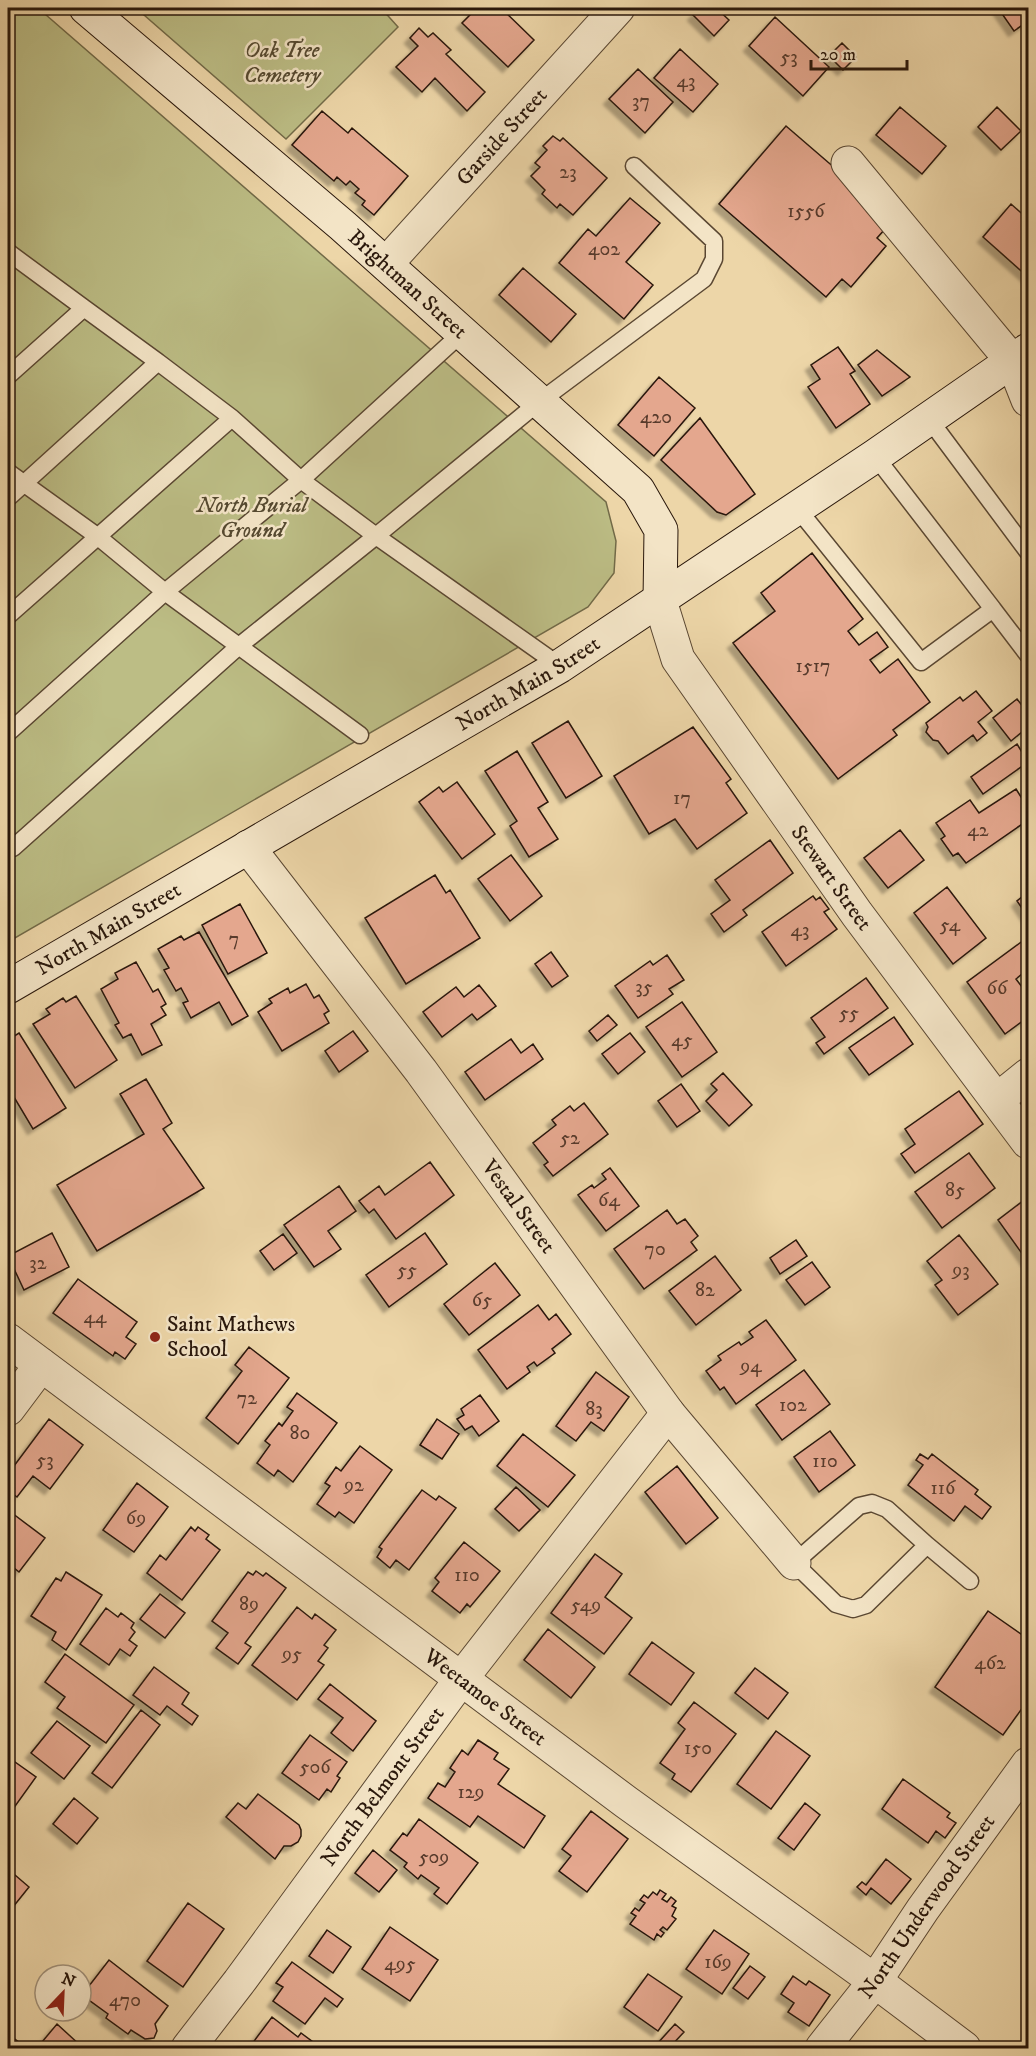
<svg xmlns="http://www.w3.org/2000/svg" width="1036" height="2056" font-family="'IM FELL DW Pica',serif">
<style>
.green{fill:#bcbd85;stroke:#726a48;stroke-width:1.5}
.building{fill:#e4a78e;stroke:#29170b;stroke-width:1.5;filter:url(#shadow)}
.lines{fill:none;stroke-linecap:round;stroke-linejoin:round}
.service-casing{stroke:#5a4732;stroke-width:19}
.minor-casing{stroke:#5a4732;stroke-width:35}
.secondary-casing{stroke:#29170b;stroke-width:35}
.service{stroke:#f3e4c6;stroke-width:16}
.minor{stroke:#f3e4c6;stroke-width:33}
.secondary{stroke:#f3e4c6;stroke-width:33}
.poi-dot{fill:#8f2418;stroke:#f3e4c6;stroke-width:2}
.labels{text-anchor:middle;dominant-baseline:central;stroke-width:5;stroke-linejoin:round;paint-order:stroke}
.number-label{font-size:20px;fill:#583b2c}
.park-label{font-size:22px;font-style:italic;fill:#554930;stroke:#f3e4c6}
.street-label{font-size:22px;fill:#29170b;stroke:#f3e4c6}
.poi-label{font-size:22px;fill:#29170b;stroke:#f3e4c6;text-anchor:start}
</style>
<defs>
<filter id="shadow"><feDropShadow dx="-5.5" dy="5.5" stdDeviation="1.5" flood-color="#0004"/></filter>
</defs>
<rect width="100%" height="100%" fill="#edd6a8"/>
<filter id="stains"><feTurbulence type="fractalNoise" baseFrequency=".00333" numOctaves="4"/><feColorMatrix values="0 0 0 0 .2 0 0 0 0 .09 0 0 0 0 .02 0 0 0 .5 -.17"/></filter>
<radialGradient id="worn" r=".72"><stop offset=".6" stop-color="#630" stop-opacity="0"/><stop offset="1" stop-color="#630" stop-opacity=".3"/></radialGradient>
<path class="green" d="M8 8H38L606 502 616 541 614 573 588 607 8 942Z
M136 8H381L398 27 286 139Z"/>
<path class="building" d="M477 8H501L534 40 508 67 462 23Z
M700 8H716L729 20 714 36 693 15Z
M998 8H1028V21L1014 31Z
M775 17 829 67 803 96 749 46Z
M419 28 428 37 433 33 451 50 446 54 485 92 467 111 435 78 422 92 396 67 418 46 410 38Z
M842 43 856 57 843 70 829 56Z
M680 49 718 84 693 112 654 78Z
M638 69 673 102 645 133 609 99Z
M900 107 946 146 922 174 876 135Z
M997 107 1021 131 1001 150 978 127Z
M322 111 348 133 352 128 408 176 374 215 362 205 365 201 355 193 359 189 350 181 346 185 337 177 334 181 292 145Z
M786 126 894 219 877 238 886 246 851 287 842 279 826 297 719 204Z
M553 136 560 141 563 138 607 178 573 215 560 204 557 208 542 194 545 190 531 176 540 167 535 163 547 150 543 146Z
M630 198 660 223 626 262 653 285 624 319 559 263 588 229 596 236Z
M1011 204 1028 219V277L983 237Z
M523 268 576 314 551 342 499 295Z
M838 347 855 371 850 374 870 404 836 428 808 387 820 379 811 365Z
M877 350 910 377 882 396 858 365Z
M659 377 695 408 654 456 618 425Z
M700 418 755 494 726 515 717 512 661 460Z
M812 553 863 619 848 631 859 645 877 632 888 647 870 660 880 673 898 659 930 702 893 730 897 735 838 779 733 643 775 611 761 593Z
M976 691 992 711 978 722 987 733 977 741 973 735 948 754 938 741 933 740 926 732 928 727 926 723 960 697 963 701Z
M1017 699 1028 713V727L1011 741 993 718Z
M568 721 602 776 566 798 532 743Z
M693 727 731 779 726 783 747 813 697 849 675 819 649 834 614 776Z
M1017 744 1028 762 983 794 971 777Z
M517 751 548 802 538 808 558 839 529 857 510 826 517 821 485 771Z
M457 782 495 834 462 859 419 802 439 787 443 792Z
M1016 789 1028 808V820L966 863 958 853 953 856 941 839 945 836 936 823 970 800 979 813Z
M900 830 924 860 888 888 864 858Z
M770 840 793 873 743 910 747 915 724 932 711 914 730 900 715 880Z
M511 855 542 896 510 921 478 879Z
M435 875 446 893 450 890 480 938 406 984 365 918Z
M947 887 986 938 953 964 914 913Z
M1028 892V917L1017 901Z
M813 896 816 900 820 897 829 909 824 912 837 929 786 966 762 932Z
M240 904 267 953 228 974 202 925Z
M199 932 248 1016 232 1025 219 1002 191 1018 183 1003 188 1001 181 988 176 991 164 970 169 968 158 949 181 936 184 940Z
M1028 937V969L1016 979 1028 995V1017L1005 1034 967 982Z
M551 952 568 976 552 987 535 964Z
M667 955 684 980 669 989 673 994 638 1018 615 986 650 961 653 965Z
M136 962 153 992 158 989 166 1004 161 1007 166 1015 151 1024 162 1045 142 1055 131 1034 123 1038 115 1025 119 1023 101 989 118 979 115 973Z
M866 978 888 1008 824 1054 816 1043 825 1037 811 1018Z
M306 984 314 998 319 995 329 1011 324 1014 329 1023 282 1051 258 1012 272 1003 269 999 288 988 290 993Z
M479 985 496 1006 477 1020 472 1014 442 1037 423 1012 456 987 464 997Z
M76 996 117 1060 75 1088 33 1024 50 1014 46 1009 63 998 66 1002Z
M682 1002 717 1052 682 1077 646 1027Z
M608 1015 617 1025 597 1041 589 1031Z
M894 1017 913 1044 869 1075 849 1048Z
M353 1031 368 1051 339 1072 325 1051Z
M19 1033 66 1108 33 1129 8 1087V1040Z
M630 1033 645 1052 618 1074 602 1054Z
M511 1039 521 1053 533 1044 543 1059 485 1100 465 1072Z
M723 1073 752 1105 729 1126 706 1101 717 1090 711 1084Z
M146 1079 172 1123 163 1129 204 1188 97 1251 57 1185 144 1134 120 1094Z
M681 1084 700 1111 677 1127 658 1101Z
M959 1091 983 1124 915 1173 901 1154 915 1144 905 1129Z
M584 1103 608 1134 553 1176 544 1165 548 1162 533 1143 556 1125 552 1120 570 1106 574 1111Z
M969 1153 995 1188 942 1228 915 1192Z
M430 1162 454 1195 396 1239 374 1209 369 1213 359 1201 379 1186 385 1195Z
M610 1168 639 1206 606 1231 578 1195 592 1185 594 1188 606 1179 602 1174Z
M339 1186 356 1211 328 1231 341 1249 314 1267 284 1225Z
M1028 1197V1262L998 1220Z
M667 1210 677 1224 685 1219 698 1236 691 1242 697 1250 644 1289 614 1249Z
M52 1233 69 1267 24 1290 8 1256Z
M425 1233 447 1264 389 1307 366 1275Z
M283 1234 297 1253 274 1270 260 1251Z
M959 1235 998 1284 958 1315 935 1285 942 1280 927 1261Z
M796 1240 807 1256 780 1274 770 1258Z
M715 1256 741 1290 696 1325 669 1291Z
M812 1262 830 1287 805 1305 786 1280Z
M495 1263 520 1295 469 1335 444 1304Z
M78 1279 137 1322 126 1337 136 1344 125 1359 115 1352 113 1356 53 1313Z
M538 1305 549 1320 556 1314 571 1334 552 1349 555 1353 537 1366 534 1362 527 1367 530 1372 507 1389 478 1350Z
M766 1320 796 1360 736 1404 724 1387 720 1390 706 1371 721 1360 718 1356 739 1342 741 1345 753 1337 749 1332Z
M249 1347 289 1378 238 1444 206 1418 242 1371 235 1365Z
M804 1370 830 1404 782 1440 756 1405Z
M596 1372 629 1397 604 1431 591 1422 576 1441 556 1426Z
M297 1393 337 1423 293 1482 278 1470 274 1476 257 1463 270 1445 265 1441 279 1423 282 1426 293 1411 287 1407Z
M480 1395 499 1421 479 1436 472 1426 465 1430 457 1419 464 1415 461 1409Z
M49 1419 83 1445 50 1489 33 1476 17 1497 8 1490V1474Z
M437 1419 459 1434 442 1459 420 1445Z
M830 1431 855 1465 819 1492 794 1457Z
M523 1434 575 1475 548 1507 497 1466Z
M360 1446 392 1470 354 1523 339 1512 335 1517 317 1504 330 1486 325 1483 336 1467 341 1471Z
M920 1454 928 1459 932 1454 978 1490 975 1494 991 1507 982 1519 965 1506 954 1521 908 1485 923 1465 916 1460Z
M677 1466 718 1518 686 1544 645 1492Z
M137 1483 168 1507 134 1552 103 1530Z
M516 1487 540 1510 519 1531 495 1509Z
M422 1490 436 1500 439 1496 456 1508 409 1570 396 1560 390 1568 377 1557 382 1549 379 1547Z
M8 1510 45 1538 19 1572 8 1563Z
M191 1527 195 1531 198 1527 209 1535 206 1539 220 1550 182 1600 147 1573 160 1555 166 1560Z
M464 1542 500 1571 470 1607 467 1604 460 1613 432 1591 439 1582 435 1578Z
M595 1554 622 1574 605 1597 632 1618 604 1654 551 1613Z
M256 1571 263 1576 266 1573 286 1588 245 1643 251 1647 238 1664 216 1648 228 1633 212 1621 248 1572 253 1575Z
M66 1572 102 1595 66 1650 52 1640 56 1632 31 1616 56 1578 61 1581Z
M160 1594 185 1613 165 1638 140 1619Z
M297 1607 312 1619 315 1614 336 1630 324 1645 328 1648 318 1661 324 1665 297 1700 252 1665Z
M106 1608 118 1617 121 1613 134 1623 131 1628 135 1632 129 1640 137 1646 130 1656 120 1649 109 1665 80 1644Z
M988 1611 1028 1639V1700L1003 1735 935 1687Z
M548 1629 595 1667 571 1698 524 1660Z
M652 1642 694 1673 671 1705 629 1674Z
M65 1654 134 1705 106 1743 57 1708 65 1697 45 1682Z
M154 1667 189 1693 182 1704 198 1716 192 1725 167 1706 160 1715 133 1695Z
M755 1668 788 1693 768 1719 735 1693Z
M330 1684 376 1721 353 1751 331 1733 343 1718 318 1699Z
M694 1702 736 1734 691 1792 672 1779 675 1774 660 1763 685 1729 678 1723Z
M141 1710 160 1725 112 1788 92 1773Z
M57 1721 90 1746 64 1779 31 1753Z
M776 1731 810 1756 771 1809 737 1784Z
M310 1735 347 1762 337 1776 340 1778 331 1792 327 1789 319 1800 282 1773Z
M478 1740 498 1753 494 1759 509 1769 498 1784 545 1816 524 1848 478 1816 470 1827 428 1798 438 1783 445 1787 455 1772 450 1768 462 1750 468 1755Z
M8 1757 36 1777 8 1816Z
M903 1779 950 1813 947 1817 956 1823 945 1838 936 1831 928 1843 882 1809Z
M258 1794 299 1825 301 1830V1836L298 1842 291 1846H284L275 1859 226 1817 238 1803 246 1809Z
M74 1798 98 1818 77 1844 53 1824Z
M805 1803 820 1815 794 1850 778 1838Z
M591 1811 628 1839 587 1892 559 1871 571 1856 562 1849Z
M419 1819 478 1863 447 1904 434 1894 439 1888 421 1875 418 1879 404 1867 407 1863 390 1850 403 1833 407 1836Z
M373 1850 397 1870 379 1892 355 1873Z
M886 1859 911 1879 891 1904 871 1888 866 1895 857 1887 862 1882 866 1885Z
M8 1869 29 1887 9 1912 8 1911Z
M660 1890 666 1894 662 1899 667 1902 671 1897 676 1901 672 1906 676 1908 672 1916 676 1919 667 1930 663 1927 660 1930 664 1933 661 1937 657 1934 654 1940 630 1924 636 1916 631 1913 635 1908 639 1911 645 1903 640 1900 644 1895 648 1898 653 1892 657 1895Z
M188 1903 224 1929 183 1987 147 1961Z
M390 1927 438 1960 410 2001 362 1969Z
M327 1930 351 1947 333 1973 309 1956Z
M714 1930 749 1954 722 1994 686 1969Z
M109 1960 168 2006 155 2024 157 2031 154 2038 145 2039 131 2030 128 2034 106 2018 108 2014 82 1995Z
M292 1962 343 1999 337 2007 325 1998 305 2024 273 2001 283 1987 276 1983Z
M750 1966 765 1977 748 1999 733 1988Z
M648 1974 682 1997 658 2031 624 2007Z
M793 1976 806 1985 809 1981 830 1995 809 2026 788 2012 794 2003 781 1994Z
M272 2017 298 2037 301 2033 313 2042 310 2046 314 2048H249Z
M57 2024 81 2046 79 2048H37Z
M675 2024 684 2032 669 2048H662L657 2044Z
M8 2034 27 2048H8Z"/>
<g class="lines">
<defs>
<path id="service" d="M8 252 84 308 8 376
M84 308 158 362
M232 418 301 480 463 332
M929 419 1028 552
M8 472 97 536 165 592 301 480 376 536 239 646 13 848
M8 498 158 362 232 418 8 616
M797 508 921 662 993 609 875 456
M993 609 1028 655
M560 666 376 536 539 402 704 279 714 259V241L634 166
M8 733 165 592 360 735
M872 1503 887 1509 927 1545 866 1605 853 1609 836 1604 794 1563 859 1506Z
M927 1545 970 1581"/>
<g id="minor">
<path d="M848 163 1013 362 1028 400"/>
<path id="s1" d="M386 264 618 8"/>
<path id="s2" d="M660 601 678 659 857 914 1028 1142"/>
<path id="s3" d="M248 847 421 1071 668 1413 794 1563"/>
<path d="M997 1100 1028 1075"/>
<path id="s4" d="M8 1340 626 1802 875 1981 964 2048"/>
<path d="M8 1409 41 1365"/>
<path id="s5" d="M188 2048 239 1982 461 1679 668 1413"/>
<path id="s6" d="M822 2048 875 1981 923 1909 1028 1764"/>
</g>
<g id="secondary">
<path id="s7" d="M86 8 343 226 638 490 661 530 660 601"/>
<path id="s8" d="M8 987 560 666 875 456 1028 350"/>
</g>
</defs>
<use href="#service" class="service-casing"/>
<use href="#minor" class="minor-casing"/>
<use href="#secondary" class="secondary-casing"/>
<use href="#service" class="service"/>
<use href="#minor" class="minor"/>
<use href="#secondary" class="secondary"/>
</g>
<circle class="poi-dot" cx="155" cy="1337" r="6"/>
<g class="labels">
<g class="number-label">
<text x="789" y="57">53</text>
<text x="686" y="81">43</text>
<text x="641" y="101">37</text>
<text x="568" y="172">23</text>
<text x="806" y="211">1556</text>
<text x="604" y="249">402</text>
<text x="656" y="417">420</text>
<text x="813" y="666">1517</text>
<text x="682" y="798">17</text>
<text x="978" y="830">42</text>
<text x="950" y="925">54</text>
<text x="800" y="930">43</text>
<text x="234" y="939">7</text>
<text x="644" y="987">35</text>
<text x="997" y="988">66</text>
<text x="849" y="1013">55</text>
<text x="682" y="1040">45</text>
<text x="570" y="1138">52</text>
<text x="955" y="1190">85</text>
<text x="609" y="1200">64</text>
<text x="655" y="1249">70</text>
<text x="38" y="1263">32</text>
<text x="407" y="1270">55</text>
<text x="961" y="1270">93</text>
<text x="705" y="1290">82</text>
<text x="482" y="1300">65</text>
<text x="95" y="1317">44</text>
<text x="751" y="1366">94</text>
<text x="247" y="1398">72</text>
<text x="793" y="1405">102</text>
<text x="594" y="1409">83</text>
<text x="300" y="1433">80</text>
<text x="45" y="1460">53</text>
<text x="825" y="1461">110</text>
<text x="354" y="1485">92</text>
<text x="943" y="1488">116</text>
<text x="136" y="1518">69</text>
<text x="467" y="1575">110</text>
<text x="249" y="1604">89</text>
<text x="586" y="1605">549</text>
<text x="292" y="1654">95</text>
<text x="990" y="1663">462</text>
<text x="698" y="1748">150</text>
<text x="315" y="1767">506</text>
<text x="471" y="1792">129</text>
<text x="434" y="1857">509</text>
<text x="718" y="1962">169</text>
<text x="400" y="1964">495</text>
<text x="125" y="2000">470</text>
</g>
<g class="park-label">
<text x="282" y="50">Oak Tree<tspan x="282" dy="25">Cemetery</tspan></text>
<text x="252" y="505">North Burial<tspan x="252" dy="25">Ground</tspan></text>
</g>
<g class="street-label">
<text stroke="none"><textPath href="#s1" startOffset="172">Garside Street</textPath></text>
<text stroke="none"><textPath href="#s7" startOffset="424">Brightman Street</textPath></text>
<text stroke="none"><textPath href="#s8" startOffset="602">North Main Street</textPath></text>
<text stroke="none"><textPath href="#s2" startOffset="328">Stewart Street</textPath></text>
<text stroke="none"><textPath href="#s8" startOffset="116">North Main Street</textPath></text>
<text stroke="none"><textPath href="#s3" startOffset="450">Vestal Street</textPath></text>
<text stroke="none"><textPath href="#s4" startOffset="596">Weetamoe Street</textPath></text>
<text stroke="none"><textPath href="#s5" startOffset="326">North Belmont Street</textPath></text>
<text stroke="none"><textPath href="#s6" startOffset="176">North Underwood Street</textPath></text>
</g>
<g class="poi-label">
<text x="167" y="1324">Saint Mathews<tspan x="167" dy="25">School</tspan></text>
</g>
</g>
<rect width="1036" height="2056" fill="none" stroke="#edd6a8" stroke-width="30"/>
<rect x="9" y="9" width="1018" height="2038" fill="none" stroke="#29170b" stroke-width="3"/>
<rect x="15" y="15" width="1006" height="2026" fill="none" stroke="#29170b" stroke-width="1.5"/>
<g transform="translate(63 1993) rotate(23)"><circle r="28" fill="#f3e4c6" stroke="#a2927b" stroke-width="1.5"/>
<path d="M0-4.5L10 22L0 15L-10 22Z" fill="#8f2418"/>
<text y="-9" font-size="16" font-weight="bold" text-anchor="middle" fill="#29170b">N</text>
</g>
<path d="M811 60v9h96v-9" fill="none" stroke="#29170b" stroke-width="3"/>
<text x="820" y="60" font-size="18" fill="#29170b" stroke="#f3e4c6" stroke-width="4.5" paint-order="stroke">20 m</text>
<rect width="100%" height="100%" filter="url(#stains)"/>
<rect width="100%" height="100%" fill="url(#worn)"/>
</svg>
